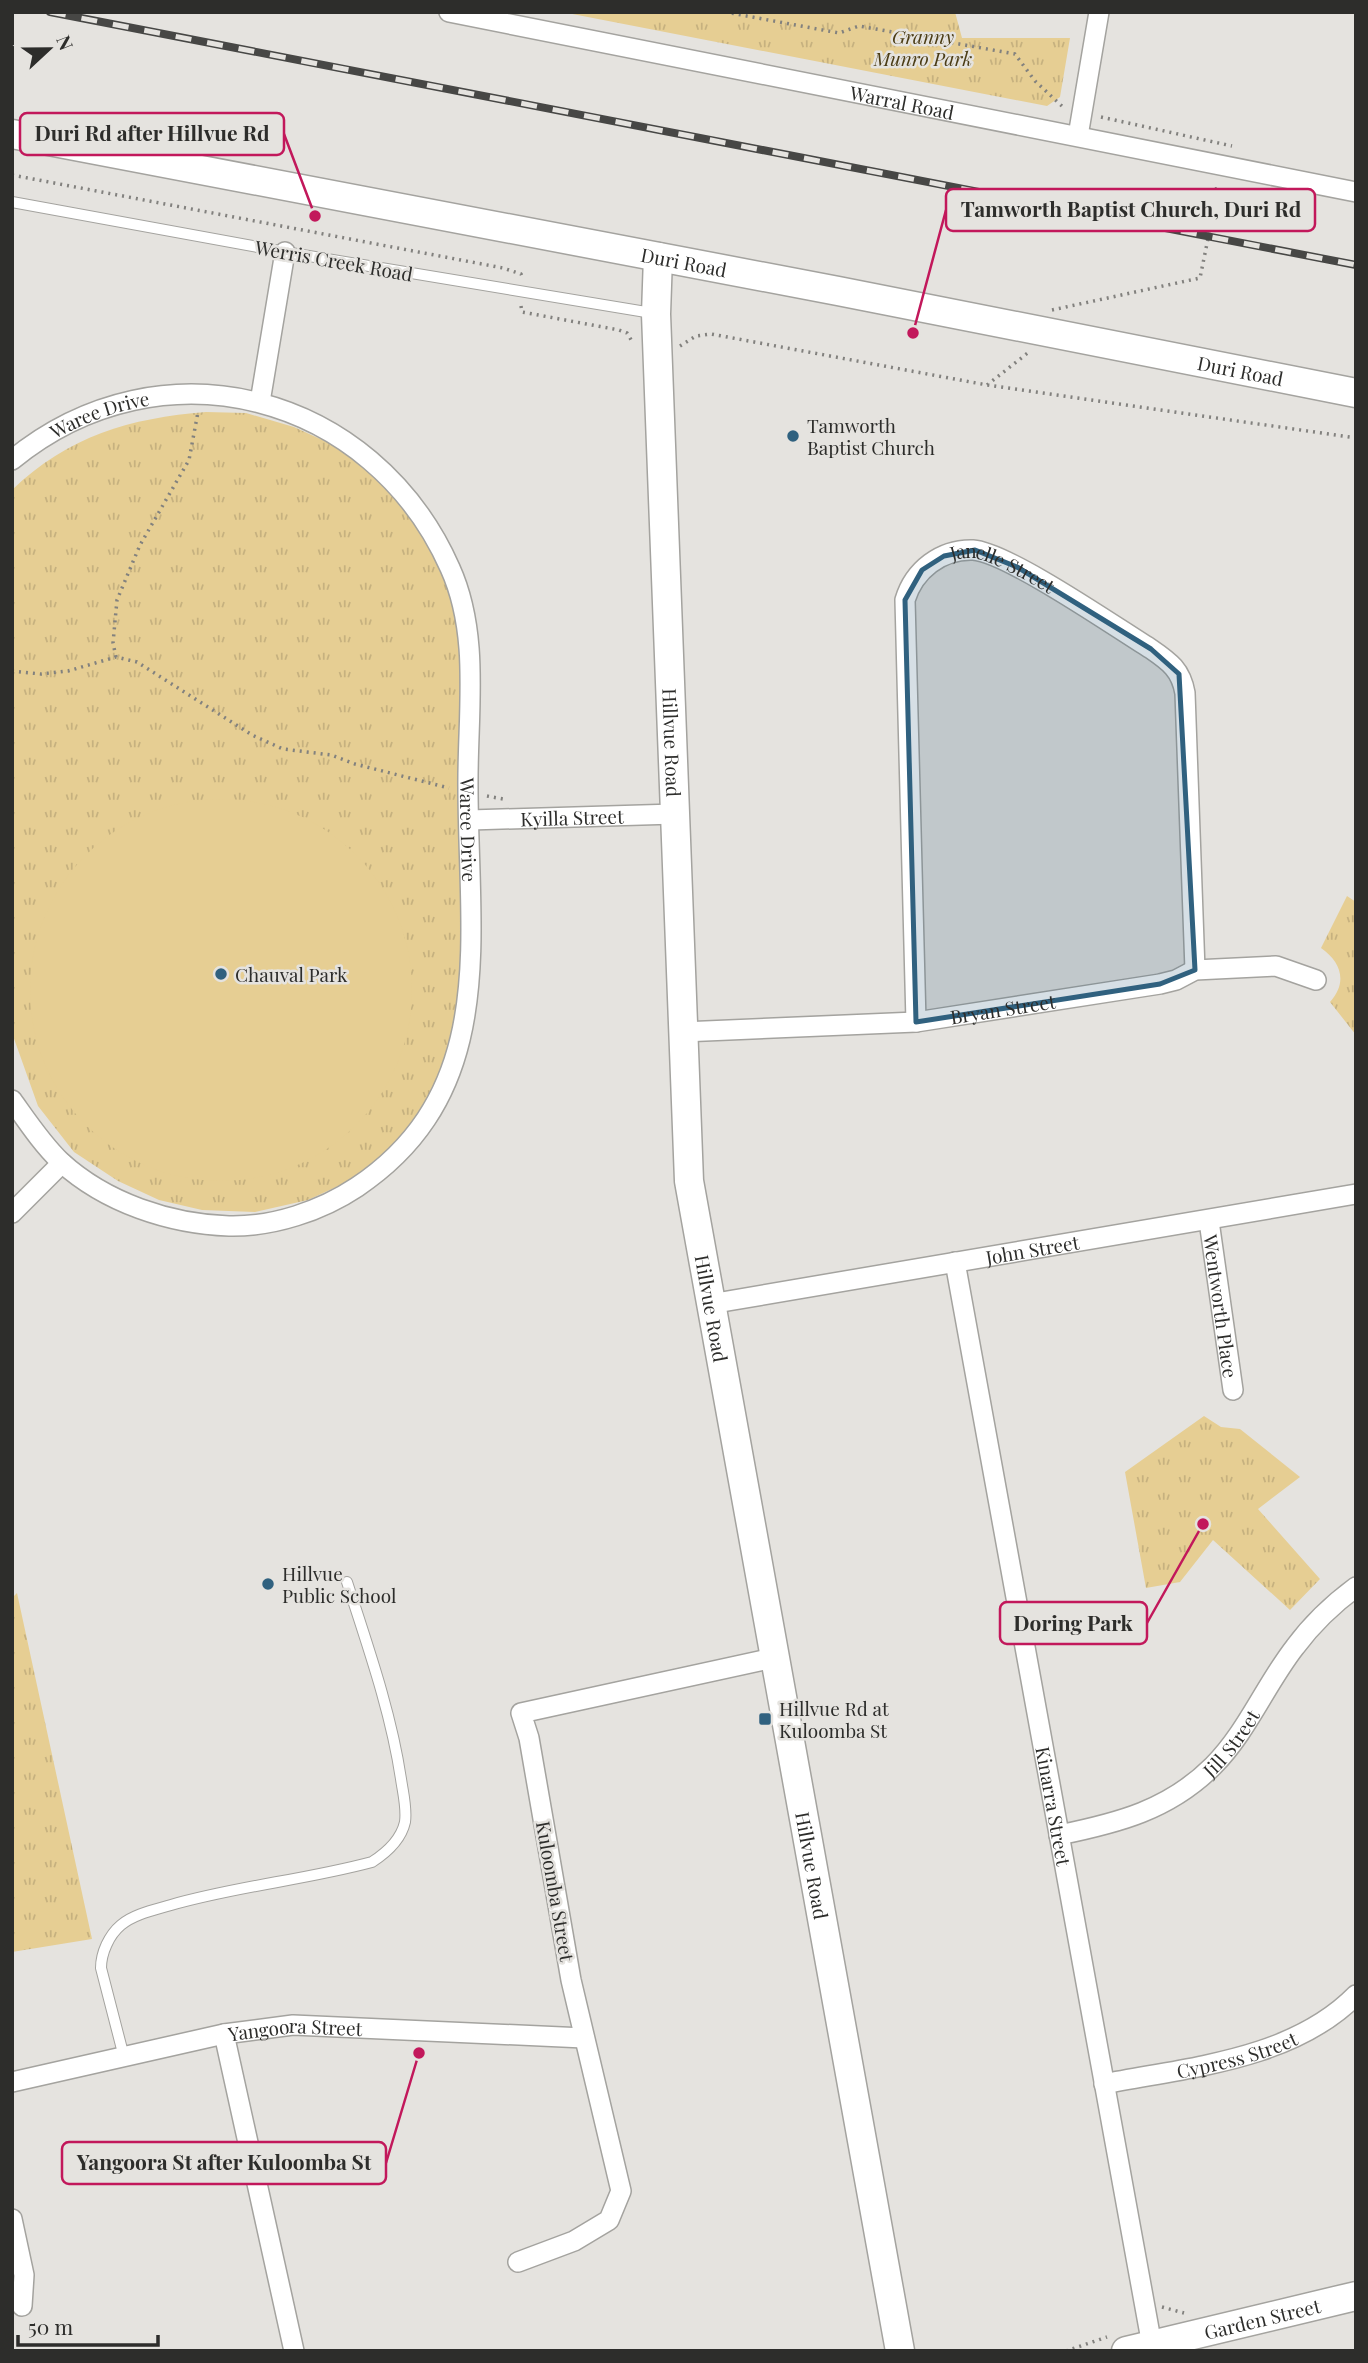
<svg xmlns="http://www.w3.org/2000/svg" width="1368" height="2363" font-family="'Playfair Display',serif">
<style>
.grass{fill:url(#grass-tufts)}
.pitch{fill:#e6ce93}
.lines{fill:none;stroke-linecap:round;stroke-linejoin:round}
.lane-casing{stroke:#a4a39f;stroke-width:12}
.street-casing{stroke:#a4a39f;stroke-width:22}
.secondary-casing{stroke:#a4a39f;stroke-width:31}
.path{stroke:#82817e;stroke-width:3.5;stroke-dasharray:2 5;stroke-linecap:butt}
.lane{stroke:#fff;stroke-width:10}
.street{stroke:#fff;stroke-width:19}
.secondary{stroke:#fff;stroke-width:28}
.rail-casing{stroke:#474745;stroke-width:8}
.rail{stroke:#e5e3df;stroke-width:5;stroke-dasharray:16;stroke-linecap:butt}
.marked{fill:#30617f;fill-opacity:0.2;stroke:#30617f;stroke-width:5;stroke-linejoin:round}
.poi-dot{fill:#30617f;stroke:#e5e3df;stroke-width:2.5}
.labels{text-anchor:middle;dominant-baseline:central;stroke-width:5;stroke-linejoin:round;paint-order:stroke}
.park-label{font-size:19px;font-style:italic;fill:#4b3c15;stroke:#e5e3df}
.street-label{font-size:19px;fill:#2d2d2b;stroke:#e5e3df}
.poi-label{font-size:19px;fill:#2d2d2b;stroke:#e5e3df;text-anchor:start}
.leader{fill:none;stroke:#c2185b;stroke-width:2.5}
.callout-dot{fill:#c2185b;stroke:#e5e3df;stroke-width:2.5}
.callout{fill:#e5e3df;stroke:#c2185b;stroke-width:2.5}
.callout-label{font-size:21px;text-anchor:middle;font-weight:bold;fill:#2d2d2b}
</style>
<defs>
<pattern id="grass-tufts" width="24" height="20" patternUnits="userSpaceOnUse" patternTransform="scale(1.75)"><rect width="24" height="20" fill="#e6ce93"/><path d="M3 7l-1-3M5 7V3M7 7l1-3M15 17l-1-3M17 17v-4M19 17l1-3" fill="none" stroke="#c6b17f"/></pattern>
</defs>
<rect width="100%" height="100%" fill="#e5e3df"/>
<path class="grass" d="M562 12H955L962 38H1070L1060 97 1047 106Z
M206 412 246 413 294 427 340 448 391 484 455 593 467 657V925L452 1065 399 1142 349 1181 308 1200 255 1212 202 1210 159 1200 118 1181 74 1152 38 1106 12 1033V490C68 436 130 418 206 412Z
M1347 896 1356 902V1035L1330 1002C1348 982 1341 962 1321 948Z
M1204 1416 1221 1427 1240 1429 1300 1477 1258 1509 1320 1579 1290 1610 1213 1540 1180 1582 1146 1588 1125 1472Z
M17 1593 92 1939 12 1952V1598Z"/>
<path class="pitch" d="M30 990a191 191 0 1 1 382 0a191 191 0 1 1-382 0Z"/>
<g class="lines">
<defs>
<path id="lane" d="M12 202 285 252 652 313
M124 2057 101 1968C101 1953 109 1935 121 1925 134 1914 154 1910 171 1905 237 1886 305 1880 372 1862 386 1853 401 1840 405 1822 407 1808 403 1793 401 1779 391 1712 368 1647 347 1582"/>
<g id="street">
<path id="s1" d="M449 12 1356 192"/>
<path d="M1078 136 1099 12"/>
<path d="M260 402 285 252"/>
<path id="s2" d="M12 460C162 337 373 394 450 568 481 636 467 716 468 788 468 937 500 1091 357 1187 321 1211 273 1227 229 1226 170 1224 106 1203 61 1162 42 1144 27 1121 12 1100"/>
<path id="s3" d="M470 820 675 814"/>
<path id="s4" d="M916 1022 905 600C914 570 941 549 973 550 1007 552 1117 628 1151 649 1170 662 1181 670 1185 693L1195 970"/>
<path id="s5" d="M682 1032 916 1022 1160 984 1176 980 1195 970 1276 966 1316 980"/>
<path d="M12 1213 62 1163"/>
<path id="s6" d="M1209 1221 1233 1390"/>
<path id="s7" d="M955 1262 1153 2351"/>
<path id="s8" d="M710 1304 1356 1194"/>
<path id="s9" d="M1059 1835C1118 1823 1169 1810 1213 1766 1247 1732 1266 1684 1295 1647 1312 1624 1333 1604 1356 1587"/>
<path d="M224 2034 294 2351"/>
<path id="s10" d="M12 2082 224 2034 293 2025 584 2038"/>
<path id="s11" d="M1104 2084C1189 2067 1292 2060 1356 1995"/>
<path d="M12 2219 24 2275 22 2306"/>
<path d="M518 2262 574 2241 609 2220 621 2191 571 1980 529 1738 521 1713 773 1658"/>
</g>
<g id="secondary">
<path id="s12" d="M12 134 838 291 1356 393"/>
<path id="s13" d="M658 257 656 314 689 1181 900 2351"/>
<path id="s14" d="M1126 2351 1356 2296"/>
</g>
</defs>
<use href="#lane" class="lane-casing"/>
<use href="#street" class="street-casing"/>
<use href="#secondary" class="secondary-casing"/>
<path class="path" d="M725 12 839 33 859 26 1015 54 1035 81 1064 108
M1101 117 1232 146
M12 175 503 268 521 274 523 279
M521 306 522 312 619 330 627 333 633 343
M1052 310 1200 278 1214 209 1221 206 1235 208 1244 200 1239 193 1211 188
M680 346 696 336 711 334 987 385 1356 438
M987 385 1029 352
M116 657 113 643 117 600 140 545 189 460 198 412
M12 671 41 674 68 671 116 657 137 662 252 735 283 749 331 755 355 764 449 788
M487 796 503 799
M1162 2307 1184 2313
M1066 2351 1107 2337"/>
<use href="#lane" class="lane"/>
<use href="#street" class="street"/>
<use href="#secondary" class="secondary"/>
<defs>
<path id="rail" d="M50 12 1356 265"/>
</defs>
<use href="#rail" class="rail-casing"/>
<use href="#rail" class="rail"/>
</g>
<path class="marked" d="M975 550 1017 567 1151 649 1179 674 1195 970 1160 984 916 1022 905 600 922 570 944 556Z"/>
<g class="poi-dot">
<circle cx="793" cy="436" r="7"/>
<circle cx="221" cy="974" r="7"/>
<circle cx="268" cy="1584" r="7"/>
<rect x="758" y="1712" width="14" height="14" rx="3.5"/>
</g>
<g class="labels">
<g class="park-label">
<text x="923" y="36">Granny<tspan x="923" dy="22">Munro Park</tspan></text>
</g>
<g class="street-label">
<text stroke="none"><textPath href="#s1" startOffset="462">Warral Road</textPath></text>
<text transform="translate(334 260) rotate(10)">Werris Creek Road</text>
<text stroke="none"><textPath href="#s12" startOffset="684">Duri Road</textPath></text>
<text stroke="none"><textPath href="#s12" startOffset="1251">Duri Road</textPath></text>
<text stroke="none"><textPath href="#s2" startOffset="100">Waree Drive</textPath></text>
<text stroke="none"><textPath href="#s4" startOffset="546">Janelle Street</textPath></text>
<text stroke="none"><textPath href="#s13" startOffset="486">Hillvue Road</textPath></text>
<text stroke="none"><textPath href="#s3" startOffset="102">Kyilla Street</textPath></text>
<text stroke="none"><textPath href="#s2" startOffset="789">Waree Drive</textPath></text>
<text stroke="none"><textPath href="#s5" startOffset="322">Bryan Street</textPath></text>
<text stroke="none"><textPath href="#s8" startOffset="327">John Street</textPath></text>
<text stroke="none"><textPath href="#s6" startOffset="86">Wentworth Place</textPath></text>
<text stroke="none"><textPath href="#s13" startOffset="1054">Hillvue Road</textPath></text>
<text stroke="none"><textPath href="#s9" startOffset="201">Jill Street</textPath></text>
<text stroke="none"><textPath href="#s7" startOffset="553">Kinarra Street</textPath></text>
<text stroke="none"><textPath href="#s13" startOffset="1620">Hillvue Road</textPath></text>
<text transform="translate(556 1891) rotate(80)">Kuloomba Street</text>
<text stroke="none"><textPath href="#s10" startOffset="289">Yangoora Street</textPath></text>
<text stroke="none"><textPath href="#s11" startOffset="136">Cypress Street</textPath></text>
<text stroke="none"><textPath href="#s14" startOffset="140">Garden Street</textPath></text>
</g>
<g class="poi-label">
<text x="807" y="425">Tamworth<tspan x="807" dy="22">Baptist Church</tspan></text>
<text x="235" y="974">Chauval Park</text>
<text x="282" y="1573">Hillvue<tspan x="282" dy="22">Public School</tspan></text>
<text x="779" y="1708">Hillvue Rd at<tspan x="779" dy="22">Kuloomba St</tspan></text>
</g>
</g>
<path class="leader" d="M315 216L284 134M913 333L946 210M1203 1524L1147 1623M419 2053L386 2163"/>
<g class="callout-dot">
<circle cx="315" cy="216" r="7"/>
<circle cx="913" cy="333" r="7"/>
<circle cx="1203" cy="1524" r="7"/>
<circle cx="419" cy="2053" r="7"/>
</g>
<g class="callout">
<rect x="20" y="113" width="264" height="42" rx="7"/>
<rect x="946" y="189" width="369" height="42" rx="7"/>
<rect x="1000" y="1602" width="147" height="42" rx="7"/>
<rect x="62" y="2142" width="324" height="42" rx="7"/>
</g>
<g class="callout-label">
<text x="152" y="141">Duri Rd after Hillvue Rd</text>
<text x="1131" y="217">Tamworth Baptist Church, Duri Rd</text>
<text x="1073" y="1631">Doring Park</text>
<text x="224" y="2170">Yangoora St after Kuloomba St</text>
</g>
<rect width="1368" height="2363" fill="none" stroke="#2d2d2b" stroke-width="28"/>
<g transform="translate(49 49) rotate(68)" stroke="#e5e3df" stroke-width="5" paint-order="stroke">
<path d="M0-5L12 26L0 18L-12 26Z" fill="#2d2d2b"/>
<text y="-10" font-size="19" font-weight="bold" text-anchor="middle" fill="#2d2d2b">N</text>
</g>
<path d="M18 2335v10h140v-10" fill="none" stroke="#2d2d2b" stroke-width="3.5"/>
<text x="28" y="2335" font-size="21" fill="#2d2d2b" stroke="#e5e3df" stroke-width="5" paint-order="stroke">50 m</text>
</svg>
